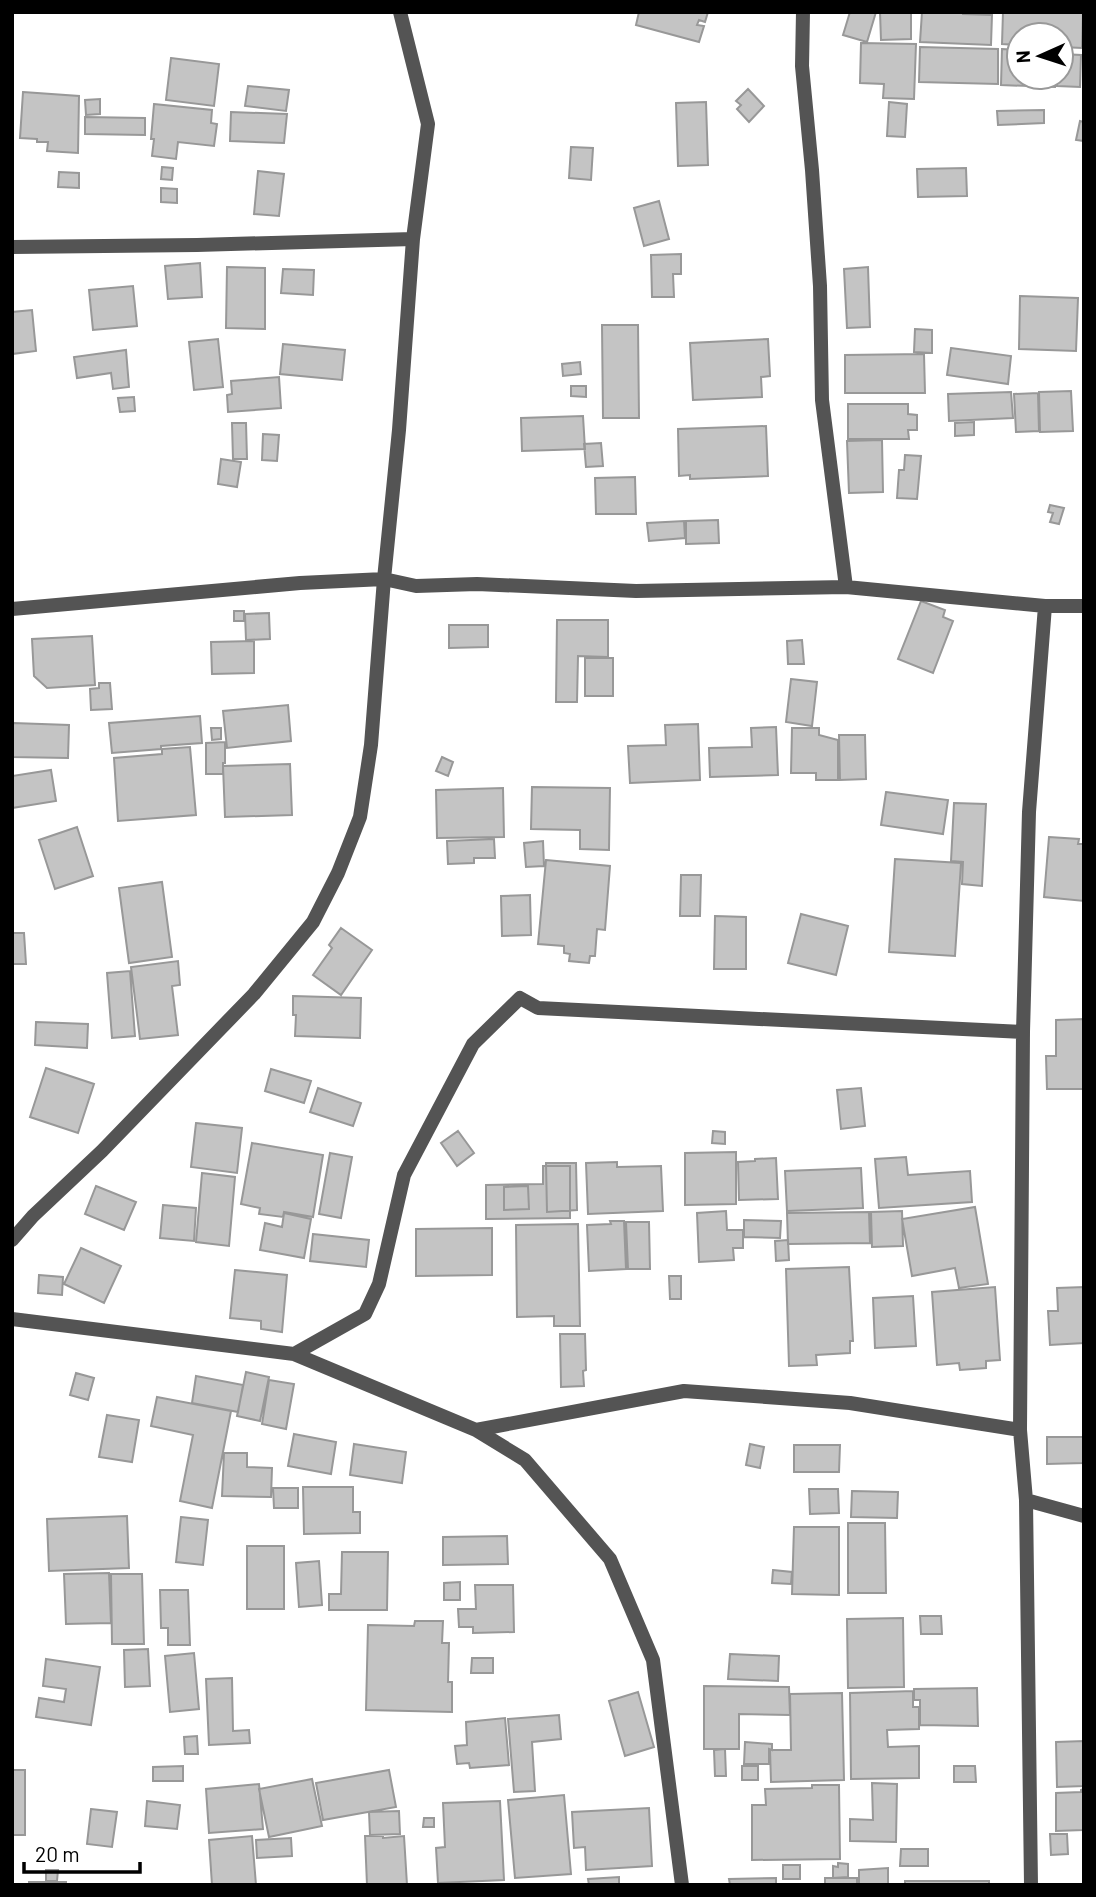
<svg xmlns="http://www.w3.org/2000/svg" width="1096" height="1897" font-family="Barlow,sans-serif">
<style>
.building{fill:#c4c4c4;stroke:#989898;stroke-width:2}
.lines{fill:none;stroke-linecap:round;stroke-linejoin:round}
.street{stroke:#545454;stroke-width:14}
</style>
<rect width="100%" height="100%" fill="#fff"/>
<path class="building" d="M639 12H708L705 22 699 20 697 25 704 26 699 42 636 25Z
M850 12H876L867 42 843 35Z
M880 12H911V39L881 40Z
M922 12H963V14L992 15 991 45 920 42Z
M1003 12H1083L1082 48 1061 47V35H1019V45L1002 44Z
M861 43 916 44 914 99 883 98 884 84 860 83Z
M920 47 998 49V84L919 82Z
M1002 49 1019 50V77H1056L1055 87 1001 85Z
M1061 54 1081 55 1080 87 1057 86V77H1061Z
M171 58 219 64 214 106 166 100Z
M248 86 289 90 286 111 245 106Z
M748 89 764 106 749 122 737 109 741 105 736 101Z
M23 92 79 96 78 153 47 151 48 142H37V139L20 138Z
M100 99V114L86 115 85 100Z
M706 102 708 165 678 166 676 103Z
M889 102 907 104 905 137 887 136Z
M154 104 212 110 211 123 217 124 214 146 178 142 176 159 152 156 154 139H151Z
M1044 110V123L998 125 997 111Z
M231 112 287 114 284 143 230 141Z
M85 117 145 118V135L85 134Z
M1080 121 1084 122V141L1076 140Z
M571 147 593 148 591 180 569 178Z
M162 167 173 168 172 180 161 179Z
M966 168 967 196 918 197 917 169Z
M258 171 284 174 279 216 254 214Z
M59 172 79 173V188L58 187Z
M161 188 177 189V203L161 202Z
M659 201 669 239 644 246 634 208Z
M681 254V274H673L674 297H652L651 255Z
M200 263 202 297 168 299 165 266Z
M227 267 265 268V329L226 328Z
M868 267 870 327 847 328 844 269Z
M283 269 314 270 313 295 281 293Z
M133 286 137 326 93 330 89 290Z
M1020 296 1078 298 1076 351 1019 349Z
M32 310 36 351 12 354V312Z
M602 325H638L639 418H603Z
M915 329 932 330V353L914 352Z
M218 339 223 387 194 390 189 342Z
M768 339 770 376 761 377 762 397 693 400 690 343Z
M283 344 345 350 342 380 280 374Z
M951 348 1011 356 1008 384 947 375Z
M126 350 129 387 113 389 111 373 77 378 74 357Z
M924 354 925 393H845V355Z
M580 362 581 374 563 376 562 364Z
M279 377 281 408 228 412 227 395 232 394 231 381Z
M571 386H586V397L571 396Z
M1071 391 1073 431 1040 432 1039 392Z
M1011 392 1013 418 949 421 948 394Z
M1038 393 1039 431 1016 432 1014 394Z
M134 397 135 411 120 412 118 398Z
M848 404H908V414L917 415V430H908L909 439H848Z
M583 416 585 449 522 451 521 418Z
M974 422V435L955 436V423Z
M232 423H246L247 459H233Z
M766 426 768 476 690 479V475L679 476 678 429Z
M263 434 279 435 277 461 262 460Z
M882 440 883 492 849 493 847 441Z
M601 443 603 466 586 467 584 444Z
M905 455 921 456 917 499 897 498 899 470H904Z
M221 459 241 462 237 487 218 484Z
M635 477 636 514H596L595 478Z
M1050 505 1064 508 1059 524 1050 522 1053 513 1048 512Z
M718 520 719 543 686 544V521Z
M684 521 685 538 649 541 647 523Z
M921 601 945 610 943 617 953 621 933 673 898 659Z
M234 611H244V621H234Z
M269 613 270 639 246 640 245 614Z
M557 620H608V657L578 656 577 702H556Z
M449 625H488V647L449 648Z
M92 636 95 685 47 688 34 676 32 639Z
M802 640 804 664H788L787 641Z
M254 641V673L212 674 211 642Z
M585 658H613V696H585Z
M791 679 817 682 812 726 786 722Z
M99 683H110L112 709 91 710 90 689 99 688Z
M288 705 291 741 227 748 223 711Z
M200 716 202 743 161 746V749L112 753 109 723Z
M13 723 69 725 68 758 12 757Z
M698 724 700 780 630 783 628 746 666 745 665 725Z
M776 727 778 775 710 777 709 748 752 747 751 728Z
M211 728H221V739L212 740Z
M792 728H819V735L838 740V780H816V773H791Z
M839 735H865L866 779 840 780Z
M225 742V763H223V774H206V743Z
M190 747 196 815 118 821 114 758 162 754V749Z
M442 757 453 762 448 776 436 771Z
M290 764 292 815 225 817 223 766Z
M51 770 56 801 12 808V776Z
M532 787 610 788 609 850 580 849V830L531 829Z
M503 788 504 837 437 838 436 790Z
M886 792 948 800 943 834 881 825Z
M954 803 986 804 982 886 962 884 963 862 951 861Z
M77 827 93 876 55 889 39 840Z
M1049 837 1079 839 1078 844H1084V901L1044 897Z
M494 839 495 858H474V863L448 864 447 841Z
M543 841 544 866 526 867 524 843Z
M895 859 961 863 955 956 889 952Z
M546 860 610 866 605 930 597 929 595 956H590L589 963 569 961 570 954 564 953V946L538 944Z
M681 875H701L700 916H680Z
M162 882 172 957 129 963 119 888Z
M530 895 531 935 502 936 501 896Z
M801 914 848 926 836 975 788 963Z
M715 916 746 917V969H714Z
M341 928 372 950 341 995 313 975 332 948 329 945Z
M12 933H24L26 964H12Z
M178 961 180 985 172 986 178 1035 140 1039 131 967Z
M130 971 135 1036 112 1038 107 973Z
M293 996 361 998 360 1038 295 1036 296 1015H293Z
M1084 1019V1089H1047L1046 1056H1056V1020Z
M36 1022 88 1024 87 1048 35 1045Z
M46 1068 94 1084 78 1133 30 1117Z
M271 1069 311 1081 304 1103 265 1091Z
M318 1088 361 1103 353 1126 310 1112Z
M861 1088 865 1126 841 1129 837 1090Z
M196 1123 242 1128 237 1173 191 1167Z
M458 1131 474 1153 457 1166 441 1143Z
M713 1131 725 1132V1144L712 1143Z
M252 1143 323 1155 313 1217 284 1212 283 1217 259 1214 260 1208 241 1204Z
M736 1152V1204L685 1205V1153Z
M330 1153 352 1157 341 1218 319 1214Z
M906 1157 908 1175 970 1171 972 1202 879 1208 875 1159Z
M776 1158 778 1199 739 1200 738 1162 755 1161V1159Z
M617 1162V1167L661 1166 663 1211 588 1214 586 1163Z
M546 1163H576L577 1210 547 1212Z
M543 1166H570V1218L486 1219V1185L543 1184Z
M861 1168 863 1208 787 1211 785 1171Z
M202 1173 235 1177 229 1246 196 1242Z
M96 1186 136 1202 124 1230 85 1214Z
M528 1186 529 1209 504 1210V1187Z
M163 1205 196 1208 194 1241 160 1238Z
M975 1207 988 1284 959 1288 955 1268 912 1276 902 1219Z
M726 1211 727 1230H743V1248H733L734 1260 699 1262 697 1213Z
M902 1211 903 1246 872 1247 871 1212Z
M869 1212 870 1243 788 1244 787 1213Z
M284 1213 311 1219 304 1258 260 1250 265 1223 282 1227Z
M744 1220 781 1221 780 1238 744 1237Z
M610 1221H624L626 1269 589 1271 587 1225 611 1224Z
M626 1222H649L650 1269H628Z
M578 1224 580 1326H554V1316L517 1317 516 1225Z
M492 1228V1275L416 1276V1229Z
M313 1234 369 1240 366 1267 310 1261Z
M788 1240 789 1260 776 1261 775 1241Z
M81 1248 121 1266 104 1303 64 1284Z
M849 1267 853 1341H850V1353L816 1355 817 1365 789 1366 786 1269Z
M235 1270 287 1275 282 1332 261 1329V1321L230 1318Z
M39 1275 63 1277 62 1295 38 1293Z
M669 1276H681V1299H670Z
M995 1287 1000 1360 986 1361V1368L960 1370 959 1363 937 1365 932 1292Z
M1084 1287V1343L1050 1345 1048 1311H1058L1057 1288Z
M913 1296 916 1346 875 1348 873 1298Z
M560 1334H585L586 1370 583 1371 584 1386 561 1387Z
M246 1372 269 1377 260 1421 237 1416Z
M76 1373 94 1378 88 1400 70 1395Z
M196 1376 243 1385 238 1412 192 1403Z
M269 1380 294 1384 286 1429 262 1424Z
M157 1397 231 1411 212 1508 180 1501 193 1435 151 1426Z
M107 1415 139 1420 132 1462 99 1457Z
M294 1434 336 1442 331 1474 288 1466Z
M1047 1437H1084V1463L1047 1464Z
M354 1444 406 1452 402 1483 350 1475Z
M750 1444 764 1447 760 1468 746 1465Z
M794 1445H840L839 1472H794Z
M224 1453H247V1467L272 1468 271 1497 222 1496Z
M303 1487H353V1512H360V1533L304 1534Z
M273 1488H298V1508H274Z
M809 1489H838L839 1513 810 1514Z
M852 1491 898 1492 897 1518 851 1517Z
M127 1516 129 1568 49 1571 47 1519Z
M181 1517 208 1520 203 1565 176 1562Z
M848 1523H885L886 1593H848Z
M794 1527H839V1595L792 1594Z
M507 1536 508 1564 443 1565V1537Z
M247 1546H284V1609H247Z
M342 1552H388L387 1610H329V1594H341Z
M319 1561 322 1605 299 1607 296 1563Z
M773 1570 792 1572 791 1584 772 1583Z
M109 1573 111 1623 66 1624 64 1574Z
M111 1574H142L144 1644H112Z
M460 1582V1600H444V1583Z
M475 1585H513L514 1632 473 1633V1627H459L458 1609H476Z
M160 1590H188L190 1645H168V1628H161Z
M920 1616H941L942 1634H921Z
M903 1618 904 1687 848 1688 847 1619Z
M415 1621H443L442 1643H449L448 1682H452V1712L366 1710 368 1625 414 1626Z
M148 1649 150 1686 125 1687 124 1650Z
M194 1653 199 1709 170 1712 165 1656Z
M730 1654 779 1656 778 1681 728 1679Z
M472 1658H493V1673H471Z
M46 1659 100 1667 91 1725 36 1717 39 1698 64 1702 66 1689 43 1686Z
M232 1678 233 1731 249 1730 250 1743 209 1745 206 1679Z
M704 1686 789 1687 790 1715 739 1714V1749H704Z
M977 1688 978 1726 920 1725V1700H914V1689Z
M913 1691V1707H919V1729L887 1730 888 1747 919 1746V1778L851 1779 850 1693Z
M638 1692 654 1747 625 1756 609 1701Z
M842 1693 844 1780 771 1782 770 1750H791L790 1694Z
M559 1715 561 1739 532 1742 535 1791 514 1792 508 1719Z
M505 1718 509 1765 470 1768 469 1763 457 1764 455 1746 467 1745 466 1722Z
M197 1736 198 1754H185L184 1737Z
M1084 1741V1786L1057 1787 1056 1742Z
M745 1742 772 1744V1750L769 1749V1764H744Z
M725 1749 726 1776H715L714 1750Z
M183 1766V1781H153V1767Z
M742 1766H758V1780H742Z
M954 1766H975L976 1782H954Z
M12 1770H25V1835H12Z
M389 1770 396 1807 323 1820 316 1783Z
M312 1779 322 1826 269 1837 259 1789Z
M872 1783 897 1784 896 1842 850 1841V1819L873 1820Z
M259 1784 263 1829 209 1833 206 1789Z
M812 1785H839L840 1859 752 1860V1805H766L765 1789 812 1788Z
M1084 1789 1083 1830 1056 1831V1793L1081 1792V1790Z
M564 1795 571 1874 515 1878 508 1800Z
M147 1801 180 1805 177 1829 145 1826Z
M500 1801 504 1880 438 1883 436 1848 445 1847 443 1803Z
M649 1808 652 1866 586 1870 585 1847 574 1848 572 1812Z
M91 1809 117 1812 112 1847 87 1844Z
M399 1811 400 1834 370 1835 369 1812Z
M424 1818H434V1827H423Z
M1050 1834H1067L1068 1854 1051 1855Z
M252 1836 256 1885H212L209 1840Z
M365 1836H383V1838L404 1836 407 1885H367Z
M291 1838 292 1856 257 1858 256 1840Z
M901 1849H928V1866H900Z
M838 1863 848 1864V1877L833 1878V1866L838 1867Z
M783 1865H800V1879H783Z
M888 1868V1885H859V1870Z
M46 1870H58L57 1881H46Z
M619 1877V1885H589L588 1879Z
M776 1878V1885H730L729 1879Z
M825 1878H857V1885H825Z
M905 1881H989V1885H905Z
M29 1882H66V1885H29Z"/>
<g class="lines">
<path class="street" d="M803 12 802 66 812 170 820 286 822 400 846 587
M12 247 197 245 413 239
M12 609 300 583 384 579 416 586 477 584 636 591 846 587 1045 606H1084
M12 1240 33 1216 102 1151 254 994 313 922 338 873 360 817 371 745 384 579 399 430 413 239 428 124 400 12
M12 1319 294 1354 476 1430 525 1460 610 1559 653 1660 682 1885
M294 1354 365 1314 379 1284 404 1175 473 1044 520 998 538 1008 1023 1032
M476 1430 684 1391 850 1403 1020 1430
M1026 1500 1084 1516
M1031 1885 1026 1500 1020 1430 1023 1032 1029 812 1045 606"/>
</g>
<rect width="1096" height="1897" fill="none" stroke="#000000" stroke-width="28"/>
<g transform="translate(1040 56) rotate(267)"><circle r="33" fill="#ffffff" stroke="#999999" stroke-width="2"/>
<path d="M0-5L12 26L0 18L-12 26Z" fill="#000000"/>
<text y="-10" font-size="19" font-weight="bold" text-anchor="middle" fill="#000000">N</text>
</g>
<path d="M24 1862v10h116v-10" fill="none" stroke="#000000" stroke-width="3.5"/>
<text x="35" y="1862" font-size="21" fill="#000000" stroke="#ffffff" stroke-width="5" paint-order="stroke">20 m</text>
</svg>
